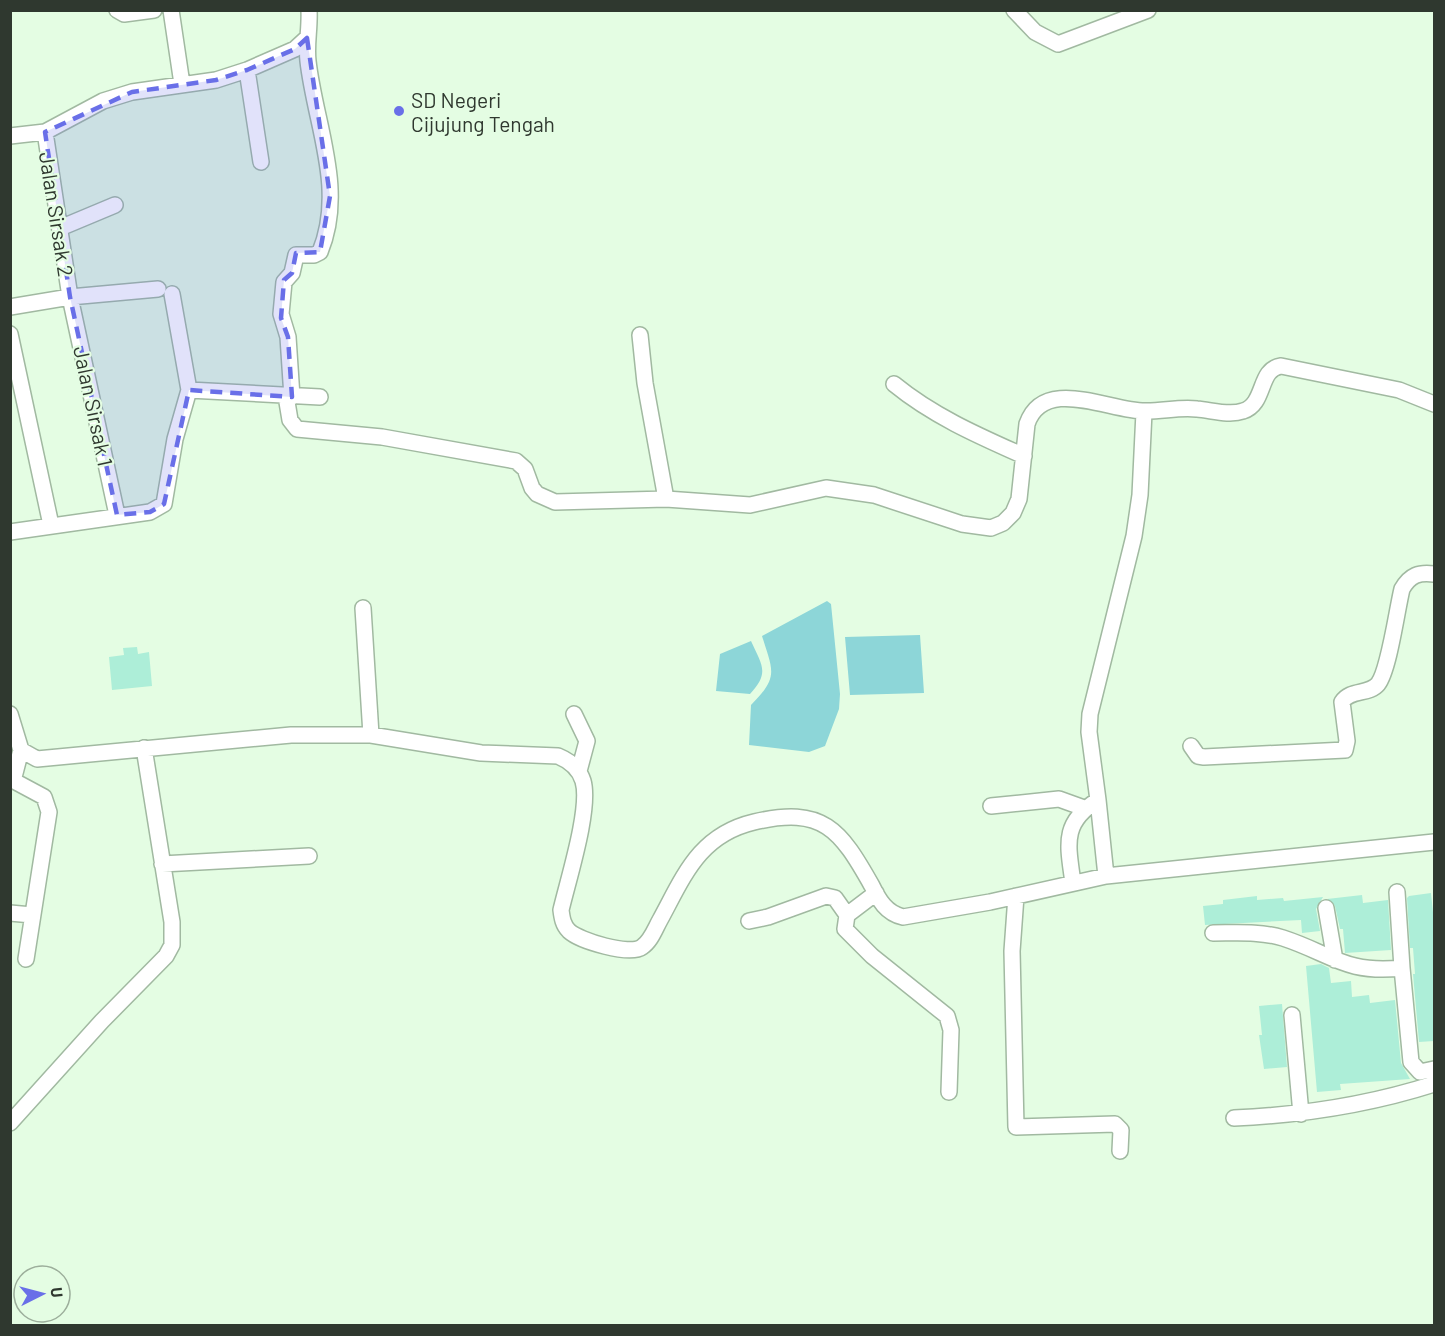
<svg xmlns="http://www.w3.org/2000/svg" width="1445" height="1336" font-family="Barlow,sans-serif">
<style>
.water{fill:#8dd6d8}
.building{fill:#adeed8}
.lines{fill:none;stroke-linecap:round;stroke-linejoin:round}
.minor-casing{stroke:#a1b9a1;stroke-width:18}
.minor{stroke:#fff;stroke-width:15}
.marked{fill:#696fe8;fill-opacity:0.2;stroke:#696fe8;stroke-width:4.5;stroke-dasharray:12 8;stroke-linejoin:round}
.poi-dot{fill:#696fe8;stroke:#e4fde3;stroke-width:2}
.labels{text-anchor:middle;dominant-baseline:central;stroke-width:4.5;stroke-linejoin:round;paint-order:stroke}
.poi-label{font-size:21px;fill:#2f382f;stroke:#e4fde3;text-anchor:start}
.street-label{font-size:21px;fill:#2f382f;stroke:#e4fde3}
</style>
<rect width="100%" height="100%" fill="#e4fde3"/>
<path class="water" d="M827 601 831 604 840 694 839 709 825 746 809 752 749 745 751 705C779 677 773 671 762 636Z
M920 635 924 693 850 695 845 637Z
M751 641C762 665 770 673 750 694L716 691 720 654Z"/>
<path class="building" d="M137 647 138 654 149 652 152 686 112 690 109 657 124 655 123 648Z
M1431 893 1434 922V1041L1419 1042 1413 974H1415L1413 948H1410L1407 898 1409 896Z
M1362 895 1363 903 1388 900 1391 950 1345 953 1343 929H1340L1335 906 1327 899Z
M1257 896V900L1283 898 1284 901 1323 897 1316 909 1320 931 1302 933 1301 920 1205 925 1203 906 1223 904V900Z
M1321 964 1329 968 1331 983 1351 981 1352 997 1369 995 1370 1003 1395 1000 1401 1063 1410 1079 1340 1084 1341 1090 1317 1092 1306 966Z
M1282 1004 1287 1067 1264 1069 1259 1035H1262L1259 1006Z"/>
<g class="lines">
<defs>
<path id="minor" d="M117 10 124 14 154 10
M171 10 182 84
M1014 10 1035 32 1058 44 1148 10
M247 70 261 162
M45 132 70 297 117 515
M10 136 45 132 103 101 132 92 216 80 247 70 295 49 307 38
M60 228 115 205
M10 307 70 297 158 289
M10 334 51 525
M640 335 645 383 666 499
M894 384C933 416 979 436 1024 456
M189 390 320 397
M286 396 290 420 297 429 382 437 516 461 525 469 532 488 537 494 555 502 666 499 750 505 826 488 874 495 962 524 991 528 1003 523 1013 513 1019 499 1027 424C1044 374 1113 413 1147 411 1164 411 1180 407 1197 409 1211 410 1229 416 1243 411 1266 404 1258 369 1281 366L1399 390 1434 404
M292 397 288 337 281 314 284 282 292 273 296 255H314L320 252C346 189 315 124 308 61 306 44 310 28 309 10
M10 532 150 512 164 504 175 439 189 390 172 294
M363 608 371 735
M10 714 21 750 37 759 291 735H371L481 753 558 756C570 761 579 768 583 781 591 808 568 880 561 910 562 918 563 925 569 931 580 941 630 956 642 947 651 941 655 929 660 920 684 876 699 835 754 822 823 806 840 829 872 886 879 900 886 913 903 917L990 902 1106 876 1434 842
M574 714 587 741 579 771
M1191 746 1198 756 1204 757 1345 750 1347 741 1342 702C1350 689 1369 695 1378 684 1389 670 1397 609 1402 589 1410 575 1419 572 1434 574
M21 750 14 777 16 782 44 797 49 812 26 959
M1098 800 1106 876
M991 806 1059 799 1084 808
M162 864 309 856
M1073 883C1068 845 1061 823 1098 800L1089 732 1090 714 1134 536 1140 495 1144 412
M1397 892 1402 968
M876 893 847 915 845 929 872 956 947 1016 951 1030 949 1092
M1016 896 1012 951 1016 1127 1115 1124 1121 1130 1120 1151
M1326 908 1335 960
M10 913 32 915
M749 921 768 917 826 896 835 898 847 915
M1213 933C1236 933 1260 931 1283 938 1332 954 1345 974 1402 968L1411 1062 1420 1072 1434 1069
M1292 1015 1301 1114
M1234 1118C1303 1115 1368 1105 1434 1084
M10 1123 102 1021 166 956 172 945V922L144 748"/>
</defs>
<use href="#minor" class="minor-casing"/>
<use href="#minor" class="minor"/>
</g>
<path class="marked" d="M307 38 330 196 320 252 296 253 292 273 284 280 281 318 288 337 292 397 189 390 164 504 150 512 117 515 70 297 45 132 132 92 216 80 247 70 295 49Z"/>
<circle class="poi-dot" cx="399" cy="111" r="6"/>
<g class="labels">
<g class="poi-label">
<text x="411" y="99">SD Negeri<tspan x="411" dy="24">Cijujung Tengah</tspan></text>
</g>
<g class="street-label">
<text transform="translate(57 214) rotate(81)">Jalan Sirsak 2</text>
<text transform="translate(94 406) rotate(78)">Jalan Sirsak 1</text>
</g>
</g>
<rect width="1445" height="1336" fill="none" stroke="#2f382f" stroke-width="24"/>
<g transform="translate(42 1294) rotate(84)"><circle r="28" fill="#e4fde3" stroke="#9cae9b" stroke-width="1.5"/>
<path d="M0-4.5L10 22L0 15L-10 22Z" fill="#696fe8"/>
<text y="-9" font-size="16" font-weight="bold" text-anchor="middle" fill="#2f382f">U</text>
</g>
</svg>
